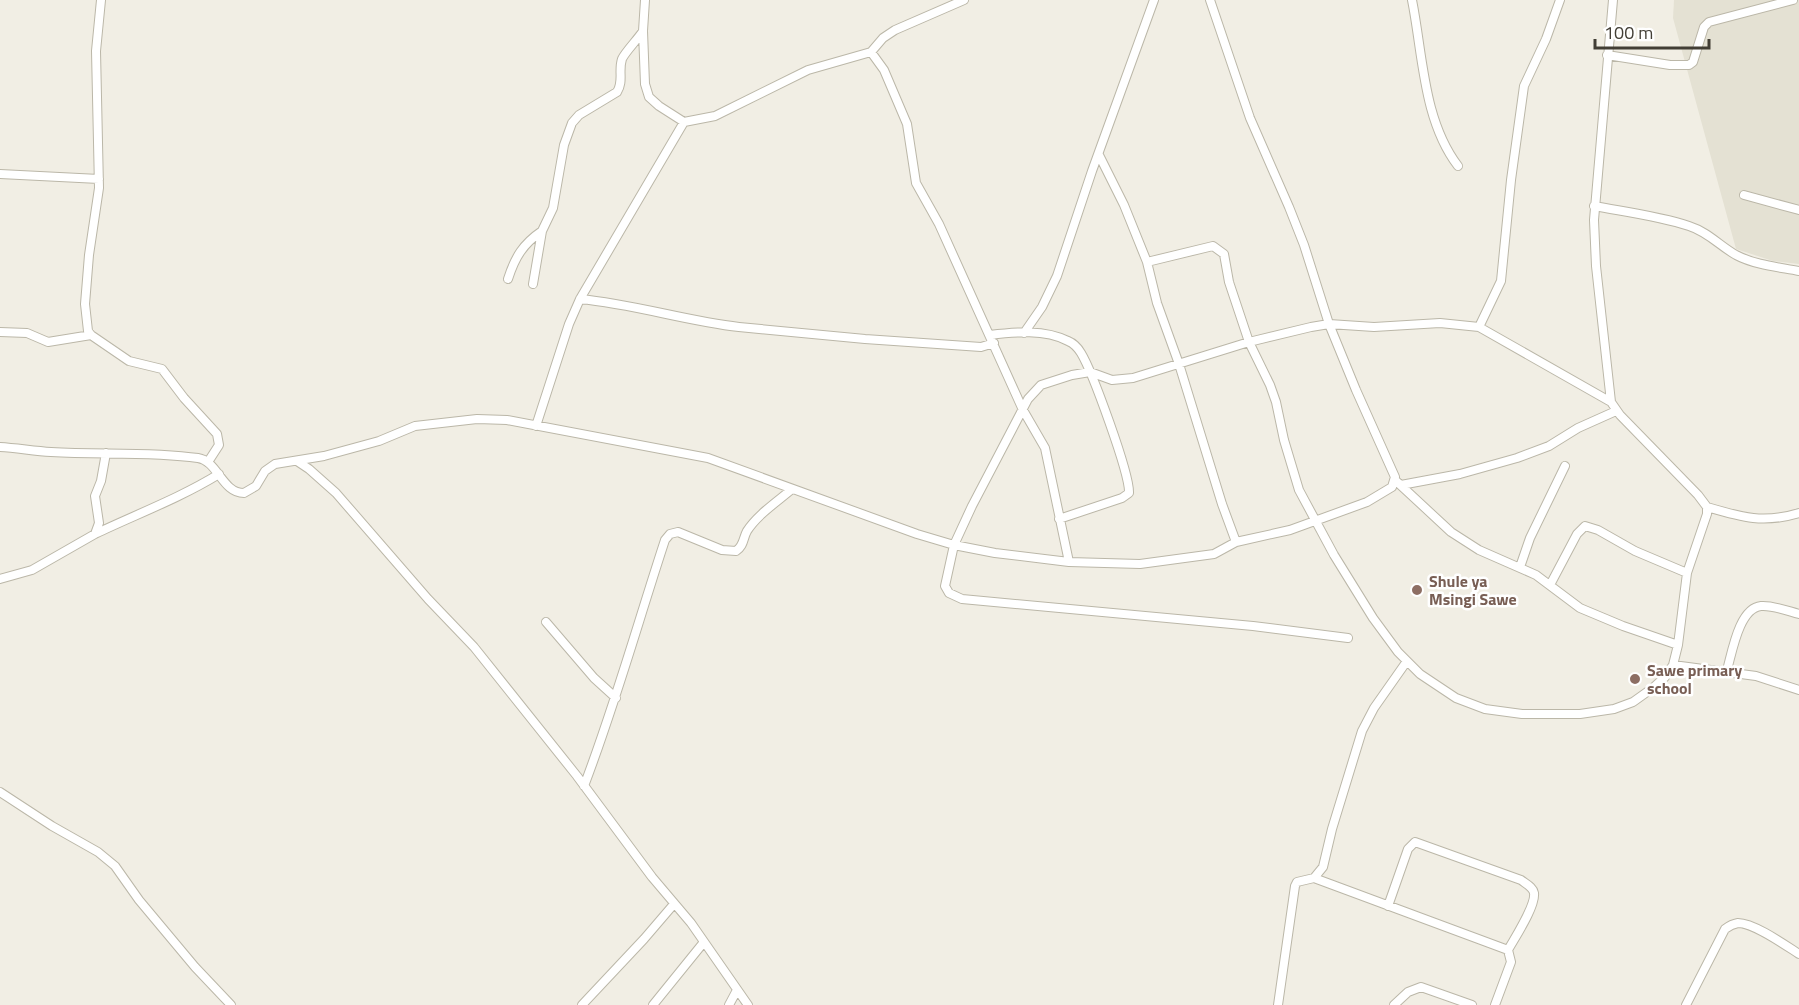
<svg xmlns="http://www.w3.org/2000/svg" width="1799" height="1005" font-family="'Titillium Web',sans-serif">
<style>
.residential{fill:#e4e1d3}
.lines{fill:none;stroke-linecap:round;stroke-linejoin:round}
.minor-casing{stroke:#bbb7a8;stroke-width:10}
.minor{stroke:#fff;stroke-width:8}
.education-dot{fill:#8d6e63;stroke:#fff;stroke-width:2}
.labels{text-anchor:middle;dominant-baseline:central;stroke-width:5;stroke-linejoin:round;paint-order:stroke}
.education-label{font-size:16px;font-weight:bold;fill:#785e54;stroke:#fff;text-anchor:start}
</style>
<rect width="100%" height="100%" fill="#f1eee4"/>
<path class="residential" d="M1674 0H1799V264L1773 261 1736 249 1673 18Z"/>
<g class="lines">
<defs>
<path id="minor" d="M101 0 96 51 99 188 89 255 85 304 88 331 91 335 129 361 162 369 184 398 217 434 219 445 208 462
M645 0 643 31 645 84 649 97 659 106 684 122 715 116 808 70 871 52 883 38 895 30 964 0
M1412 0C1423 55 1423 120 1458 166
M871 52 884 70 907 124 916 183 939 224 1023 410 1045 448 1069 562
M1607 55 1670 65H1689L1693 62 1704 27 1709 22 1793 0
M1099 155 1124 205 1147 262 1157 303 1179 364 1222 504 1236 542
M0 174 99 179
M1744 195 1799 210
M1594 206C1626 212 1659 216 1689 226 1708 232 1720 246 1736 255 1755 265 1778 267 1799 271
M1147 262 1213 246 1224 254 1229 282 1249 342 1270 385 1276 402 1284 440 1299 490 1334 555 1373 618 1398 652 1420 674 1456 698 1485 709 1522 714H1580L1614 709 1633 702 1654 687 1665 677 1673 665 1678 645 1687 573 1707 514V507L1698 495 1620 415 1611 402 1596 266 1594 220 1613 0
M508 279C515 257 523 244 542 231
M533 284 542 231 553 208 564 145 572 123 579 115 617 92C624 81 618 71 622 59 625 52 638 39 643 31
M580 299C634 304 686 321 739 327L865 339 981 347 994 343
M1479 327 1501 281 1511 180 1524 86 1546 39 1560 0
M0 332 27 333 48 342 91 335
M1024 333 1042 307 1057 276 1092 171 1154 0
M990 335C1014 332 1045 329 1068 341 1073 343 1078 348 1081 353 1092 371 1130 474 1129 493L1122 498 1059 519
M536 426 569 324 580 299 684 122
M0 447C17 448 34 451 51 452 100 455 149 451 198 458 218 461 222 493 244 493L256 486 265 471 275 464 324 456 379 441 415 426 477 419 507 420 708 458 917 534 954 545 995 553 1069 562 1140 564 1214 554 1236 542 1290 530 1367 502 1392 487 1395 477 1356 390 1329 324 1304 245 1289 207 1250 118 1210 0
M297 461 309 469 336 493 428 599 474 647 577 776 652 877 691 923 748 1005
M1395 480 1451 532 1479 550 1536 575 1580 608 1623 626 1678 645
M1401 485 1460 474 1517 458 1549 446 1578 428 1616 411
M1707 507C1741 517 1763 524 1799 513
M95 534C137 514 180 498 219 474
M1520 567 1530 538 1565 466
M0 579 32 570 95 534 99 523 95 496 101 481 106 453
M1550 585 1577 534 1585 526 1598 530 1635 551 1687 573
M546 622 594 678 616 698
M1348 638 1253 626 962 599 949 593 945 586 954 545 972 506 1028 399 1041 385 1072 375 1090 372 1112 380 1133 378 1249 342 1311 327 1329 324 1374 327 1440 323 1479 327 1611 402
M1673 665 1756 676 1799 690
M1727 670C1732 653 1739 608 1761 606 1773 605 1788 611 1799 614
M584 786C615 705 638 622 665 540L670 534 678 532 722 550 736 551C744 546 743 538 747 531 757 515 778 501 792 489
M0 792 52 826 98 852 115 866 139 900 195 967 231 1005
M1314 878 1508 950 1511 962 1495 1005
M1388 906 1408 849 1415 842 1521 880C1526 884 1533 887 1534 893 1536 906 1514 939 1508 950
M582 1005 644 939 674 904
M653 1005 704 942
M729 1005 737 990
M1278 1005 1295 886 1297 882 1314 878 1323 867 1332 829 1362 731 1374 708 1407 661
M1394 1005 1408 992 1421 987 1472 1005
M1686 1005 1725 929C1729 926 1732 924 1738 923 1754 923 1785 945 1799 954"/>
</defs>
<use href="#minor" class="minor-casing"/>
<use href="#minor" class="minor"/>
</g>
<g class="education-dot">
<circle cx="1417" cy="590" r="6"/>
<circle cx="1635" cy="679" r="6"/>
</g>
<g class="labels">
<g class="education-label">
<text x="1429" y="581">Shule ya<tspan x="1429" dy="18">Msingi Sawe</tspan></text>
<text x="1647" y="670">Sawe primary<tspan x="1647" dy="18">school</tspan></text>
</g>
</g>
<path d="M1595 39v9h114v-9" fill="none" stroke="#423e35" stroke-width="3"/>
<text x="1604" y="39" font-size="18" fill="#423e35" stroke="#ffffff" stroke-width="4.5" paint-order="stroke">100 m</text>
</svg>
